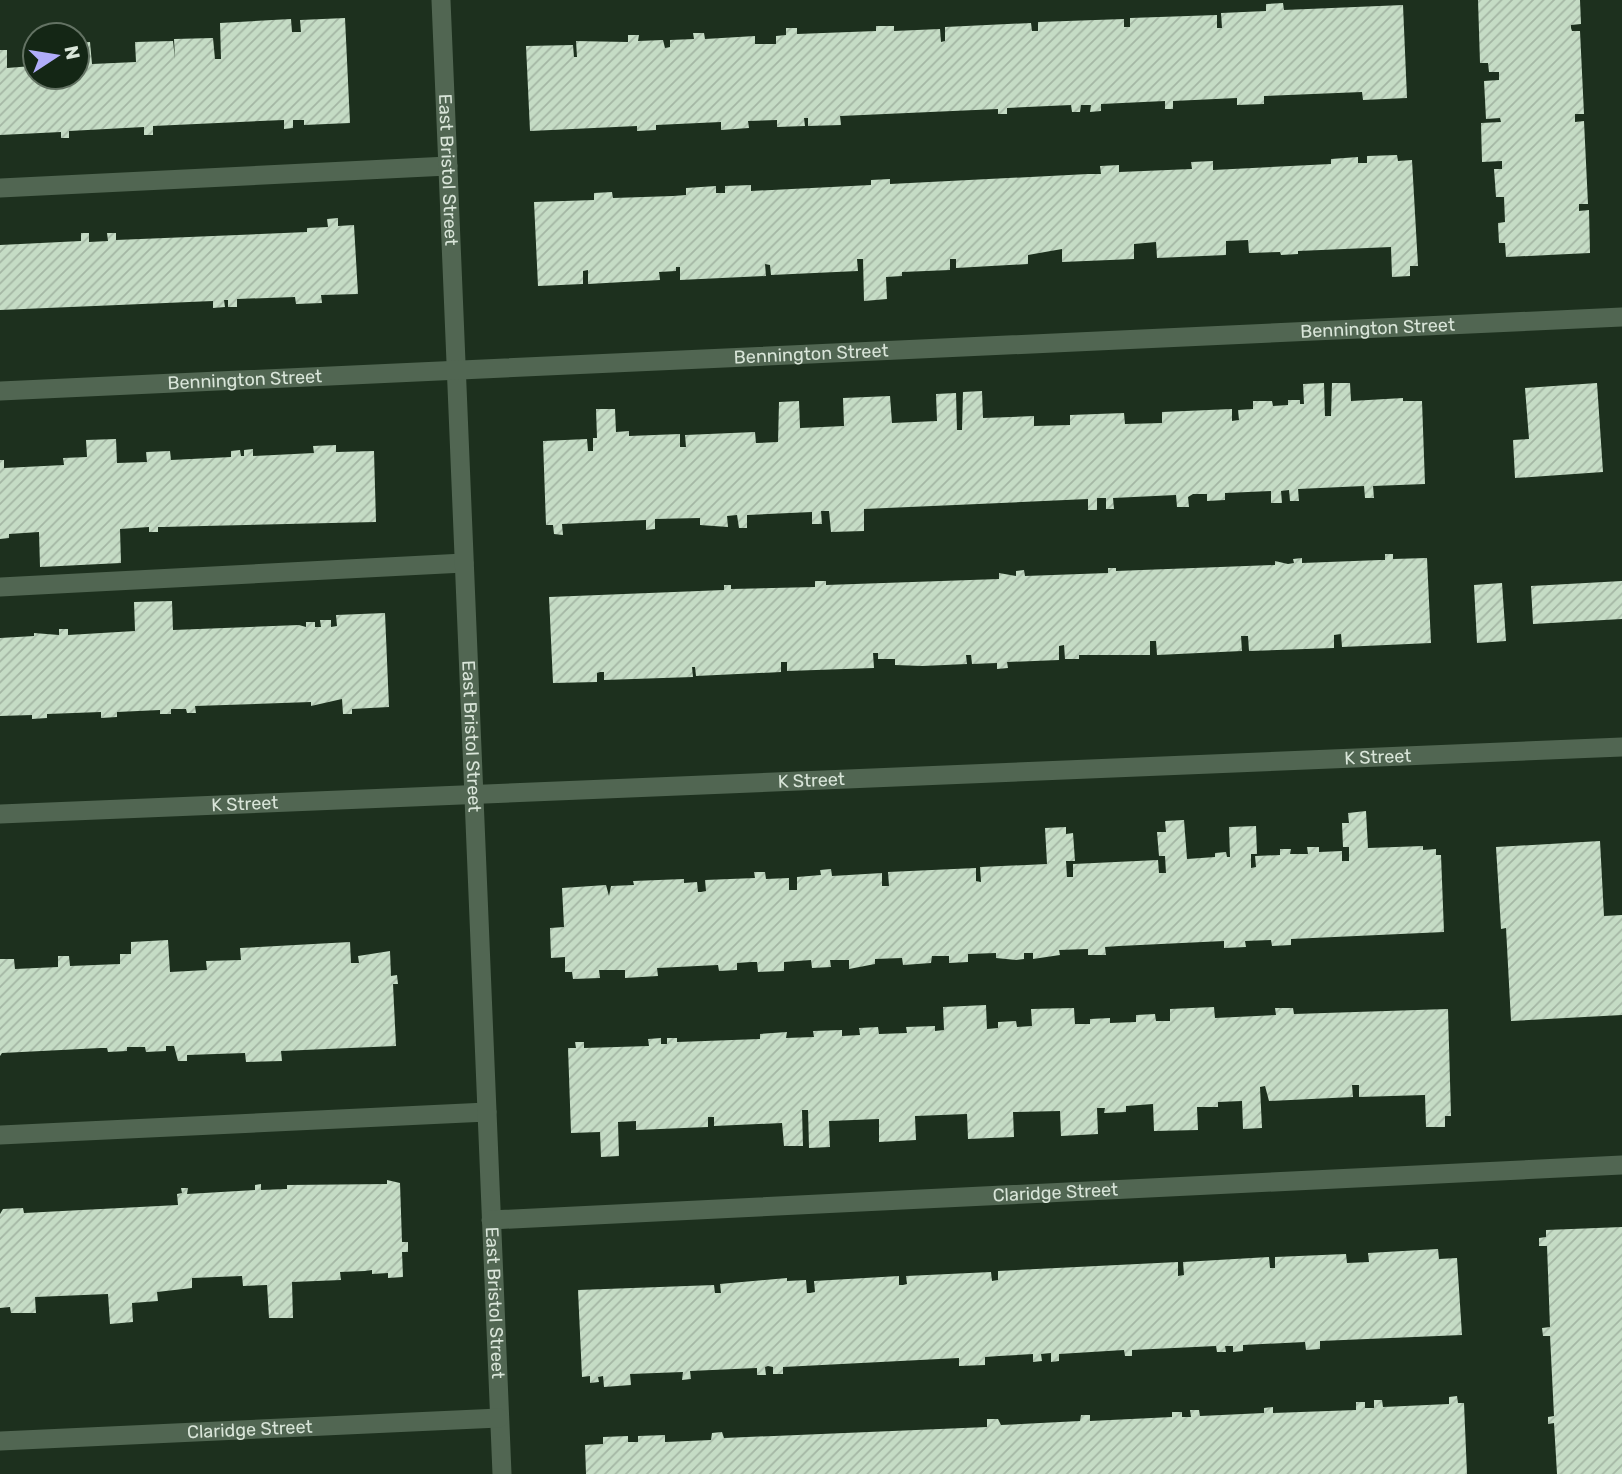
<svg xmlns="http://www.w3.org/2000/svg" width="1622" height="1474" font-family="Rubik,sans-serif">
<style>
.building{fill:url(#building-hatch)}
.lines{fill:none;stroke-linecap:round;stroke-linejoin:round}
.service{stroke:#516652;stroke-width:19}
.minor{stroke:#516652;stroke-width:19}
.labels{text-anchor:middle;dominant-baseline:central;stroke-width:7;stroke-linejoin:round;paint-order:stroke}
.street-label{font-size:18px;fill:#d9e5d9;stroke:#142615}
</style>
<defs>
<pattern id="building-hatch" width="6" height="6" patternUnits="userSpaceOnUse" patternTransform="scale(1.75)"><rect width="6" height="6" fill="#c5dcc5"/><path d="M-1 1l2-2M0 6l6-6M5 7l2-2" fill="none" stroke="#a4b6a4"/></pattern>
</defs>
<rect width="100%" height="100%" fill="#1d301e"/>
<path class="building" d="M1478 0H1580L1581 24 1571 25V28L1572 31H1580L1584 114H1575V122L1584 121 1588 204H1579V211L1589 210 1590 253 1506 257 1505 243H1499L1498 223 1505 222 1504 197H1496L1494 169H1502V161L1482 162 1481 123 1501 122 1500 118 1486 119 1484 81 1499 80V72H1489L1488 63H1480Z
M1283 3 1284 10 1403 5 1407 98 1363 100 1362 92 1264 96V104L1237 105V98L1173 101V109H1165V101L1101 104V111L1090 112 1091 105H1081L1080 112H1072L1071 105 1007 108V114H998V109L840 116 841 125 808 126V118H804L805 126 777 127V120L748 121 749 128 721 130V122L656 125V130L637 131V126L530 131 526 46 573 45 574 57H577L576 41 628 42V35H639L638 41 663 40 665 48 670 47V40L694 39 693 33H704L705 39 755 36V44H776V36L786 35V28H797V34L876 31V26H894V31L940 29 941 42 945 41V27L1031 23 1032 31H1038V22L1124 19V27H1130V18L1217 15V28H1222L1221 13 1266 11V4Z
M345 18 350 123 304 125V120H293V128L284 129V120L153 126V135H144V127L69 131V138H61V132L0 135V50H7V68L32 66 35 59V77H77V43L90 42 92 64 136 62 135 42 173 41 175 59 174 39 213 38 215 59H221L220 23 291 19 292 32H301L300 20Z
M1397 155 1398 161 1412 160 1418 266H1410V276L1392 277 1391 247 1298 251V254L1281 255 1280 252 1249 253 1248 240 1226 241V255L1157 258 1156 242 1134 244V259L1062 262V249L1028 255V264L956 268V259H950V270L902 272V276L886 277 887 299 864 301 863 259H857L858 271 771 275 770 265 765 264 766 276 680 280V267H676V271L659 272 660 280 588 284V270L583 271V284L538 286 534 202 594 200V193L612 192 613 198 673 196 686 195V188L716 186V193H725V186L751 185V191L871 185V180L890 179V184L1088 174H1101L1100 166 1119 165V172L1192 169 1191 162 1213 161V170L1331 164V159L1358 157V163H1367V156Z
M338 218V226L354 225 358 294 321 295 322 303 296 304 295 297 237 299V307H228V300H224L225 307 213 308V301L0 310V245L81 241V233H89V242L108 241 107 233H116V240L307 232V228L328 227 327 219Z
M1324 383 1325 416H1331L1332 383H1350L1351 401 1403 398V401H1422L1425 484 1373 486 1374 498H1365L1364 486 1298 489 1299 501H1290L1289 490 1281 491 1282 503H1271V491L1225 493V500L1207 501V494H1193L1188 497 1189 507H1177L1176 495 1113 498 1114 509H1106V498H1097V510H1088V499L864 509V531L831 532 829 511H821L822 524H812V512L747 515V528H739L737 515 727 516 728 527 700 525V518L655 519V529L646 530V520L562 524 563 535 554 534 553 525H546L543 441 587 439 588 451H593V438H597L596 409H615L616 432 629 431V436L680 434V447H686L685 435 755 432 756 443 778 442 779 402 799 401 800 428 844 426 843 398 890 396 892 423 937 421 936 394 956 393 957 430H962L963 392 982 391 983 418 1034 416V426L1070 425V415L1124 413 1125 424 1162 423V412L1232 409V421L1239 420 1238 410 1253 409V401H1272L1273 406 1288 405V400H1300V404H1304L1303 384Z
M1597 383 1603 472 1515 478 1513 440 1529 439 1525 388Z
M116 439 117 463 147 462 146 452 170 451 171 460 231 457V451L240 450 241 456H244V450L253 449V456L314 453 313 446 336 445V452L374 451 376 522 163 527H158V532H149V527L120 529 121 563 40 567 39 532 9 534V538L0 539V460H4V468L64 465 63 458 87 457 86 440Z
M1385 554H1393V559L1427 558 1431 643 1342 647 1341 634 1334 635V648L1249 651 1248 636H1241L1242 651 1157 655 1156 641H1150V655H1079V659H1065L1064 645 1059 646V660L1007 662 1008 668 997 669V663L972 664 971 655H966L967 664 922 666 895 665V659H878V653H873L874 668 787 671V662H781V672L696 676 695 667H692L693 677 604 680V672H600L597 673V682L553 683 549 597 724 590V585H731V589L815 587V581H826V585L999 579V573L1016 576V571L1024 570 1025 576 1108 573V568H1116V571L1275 565V561L1288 564 1294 563 1293 559 1302 558V563L1380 560H1385Z
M1622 581V619L1533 624 1531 586Z
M1502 583 1506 641 1477 643 1474 585Z
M172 601 173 630 299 625 306 627V622H315V627H321L320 620H331V627L337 626 336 615 385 613 389 707 352 709V714H343L342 699 311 706V702L195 706 196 713H187L186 709H171V714H160V710L117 712V717L101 718V712L47 714V718L32 719V715L0 716V638L34 636V633L59 635V629H68V635L135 631 134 602Z
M1366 811 1368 848 1423 846V850L1436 849V855H1441L1444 932 1291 939V945L1272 946 1271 940 1245 941 1246 947 1224 948V941L1119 946 1105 947 1106 955H1088V949L1059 950 1060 955 1033 959V953H1024V959L1016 960 996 958V953L968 954V962L949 963V956H932L931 963 903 965 902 958 875 959V964L849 969V960H830L831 967 812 968 811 960 784 962V971L758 972 757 962H751L737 963V970L719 971 718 965 657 968 658 976 625 978V970H599L600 978 573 979 572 972H565V957L551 958 550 928 564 927 562 888 606 885 609 896 611 886 634 885 633 881 684 879V883L697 882 698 892H701L706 891 705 880 755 878 754 872H765L766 879 789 878V890H797V877L821 875 820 870 831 869 832 876 882 873V886H889L888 872 976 868V881L981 882 980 867 1047 864 1045 828 1066 827V834L1073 833 1075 861H1066L1067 877H1073V864L1158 860 1159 873H1166L1165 856H1159L1157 832H1166L1165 821 1184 820 1187 859 1215 857V853L1226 852 1227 857H1230L1229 827 1256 826 1257 854H1251V868L1256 867 1255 856 1280 855V849H1291L1290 854H1308L1307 847H1319V852L1342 851V861H1349V847H1343L1342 823H1349L1348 813Z
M1600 841 1604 916 1622 915V1015L1511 1021 1506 928 1501 929 1496 847Z
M168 940 170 972 207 970 206 961 241 960 240 948 350 942 351 963H359L358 956 390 951 391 976 397 975 398 984H393L396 1046 281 1051 282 1061 246 1062 245 1053 187 1055V1061H178L174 1046H166V1051L146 1052 145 1047H127V1051L108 1052 107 1048H101L2 1053 0 1056V959H14L15 969 58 967V956H69L70 966 120 964V954H131V942Z
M986 1005 987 1029 998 1028V1022L1016 1021 1017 1027 1032 1026 1031 1009 1074 1008 1075 1024H1090V1019L1110 1018V1023L1136 1022V1015L1155 1014 1156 1021H1170V1009L1214 1007 1215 1018 1276 1015 1275 1008H1293L1294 1014 1448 1009 1451 1116H1445V1127H1426L1425 1095 1359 1097V1085H1352L1353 1097 1269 1101 1265 1086 1260 1087 1262 1128 1243 1129 1242 1101 1218 1102V1107H1197L1198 1130 1154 1131 1153 1104 1126 1106V1112L1104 1113 1105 1108H1097L1098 1134 1061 1136 1060 1111 1013 1112 1014 1137 968 1139 967 1114 915 1116 916 1140 879 1142V1119L829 1121 830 1147 809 1148 808 1110H802L803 1146H784L782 1123 714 1126V1117H708V1127L636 1130V1121L618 1122 619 1156 601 1157 600 1132 571 1133 568 1048H576L575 1042H584V1048L649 1046 648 1039 661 1038V1044H667V1038H677V1042L760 1039V1034L787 1032 786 1038 814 1037 813 1031 842 1030V1036L860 1035 859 1028 878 1027 879 1034 907 1033 906 1027 935 1026V1031L944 1030 943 1007Z
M387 1180 400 1183 402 1242H408V1252H402L403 1277 388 1278V1273L372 1274V1270L365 1271 340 1272 341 1280 292 1282 293 1318H269L267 1285 243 1286 242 1276 192 1278V1288L157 1292 158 1301 132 1303 133 1322 110 1324 108 1294 35 1297 36 1313H11L10 1307 0 1308V1214L3 1209 23 1208 24 1213 178 1205 177 1194 182 1193 181 1188H188L187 1194 255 1190V1185L261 1184V1190L287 1189V1185L387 1184Z
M1622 1227V1474H1557L1554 1423 1548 1424V1417L1554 1416 1550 1336H1543L1542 1328 1550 1327 1547 1246H1539V1238L1546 1237V1230Z
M1438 1249 1439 1259 1457 1258 1462 1335 1320 1341V1349L1306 1350 1305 1342 1243 1345V1351L1233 1352V1346H1225L1226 1352H1217L1216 1346 1132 1350V1356H1125L1124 1350 1059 1354V1361L1051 1362V1353L1041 1354 1042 1361 1033 1362V1354L999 1356 985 1357V1365L959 1366V1358L783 1367V1374H773V1367L768 1366 765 1367 766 1375H757V1368L690 1371 691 1379 682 1380 683 1372 630 1374 631 1385 604 1387 603 1376 598 1377 599 1382 590 1383V1376L582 1377 578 1290 714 1285 715 1293H721L720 1284 787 1278V1281L806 1280 807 1293H810L815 1292 814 1281 899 1276V1285H903L907 1284 906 1276 991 1272 992 1281 998 1280V1271L1178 1262V1276L1184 1275 1183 1262 1269 1257 1270 1268H1275V1257L1346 1254 1347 1263 1369 1262 1368 1253Z
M1457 1396 1458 1403H1464L1467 1474H586L585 1445 603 1444V1437L628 1436V1442H638V1436L665 1435V1442L711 1440 712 1433 722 1432 724 1438 987 1427V1419H998L1001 1425 1080 1421 1081 1415H1090V1421L1172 1417V1412H1182V1417H1191L1190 1410H1199L1200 1416 1264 1413V1408L1273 1407V1413L1356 1410V1402H1365V1408H1374V1400H1382L1383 1407 1449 1404V1397Z"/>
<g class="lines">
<path class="service" d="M0 188 448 166
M0 587 464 563
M0 1135 487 1112"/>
<g class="minor">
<path id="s1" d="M441 0 502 1474"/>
<path id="s2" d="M0 391 1622 317"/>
<path id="s3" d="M0 814 1622 747"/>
<path id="s4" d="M491 1220 1622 1165"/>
<path id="s5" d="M0 1441 499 1418"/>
</g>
</g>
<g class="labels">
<g class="street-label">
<text stroke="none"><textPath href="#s1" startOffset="170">East Bristol Street</textPath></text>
<text stroke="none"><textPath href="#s2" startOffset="1379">Bennington Street</textPath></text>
<text stroke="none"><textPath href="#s2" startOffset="812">Bennington Street</textPath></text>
<text stroke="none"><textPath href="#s2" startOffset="245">Bennington Street</textPath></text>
<text stroke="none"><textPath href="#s1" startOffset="737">East Bristol Street</textPath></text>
<text stroke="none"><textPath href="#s3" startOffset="1379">K Street</textPath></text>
<text stroke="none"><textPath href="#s3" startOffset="812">K Street</textPath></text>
<text stroke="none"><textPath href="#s3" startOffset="245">K Street</textPath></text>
<text stroke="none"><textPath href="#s4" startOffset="565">Claridge Street</textPath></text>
<text stroke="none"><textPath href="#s1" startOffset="1304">East Bristol Street</textPath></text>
<text stroke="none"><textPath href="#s5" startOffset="250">Claridge Street</textPath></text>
</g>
</g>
<g transform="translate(56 56) rotate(78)"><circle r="33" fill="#142615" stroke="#637263" stroke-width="2"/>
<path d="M0-5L12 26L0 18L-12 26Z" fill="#b1adfa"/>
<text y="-10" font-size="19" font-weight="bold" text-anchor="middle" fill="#d9e5d9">N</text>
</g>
</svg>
